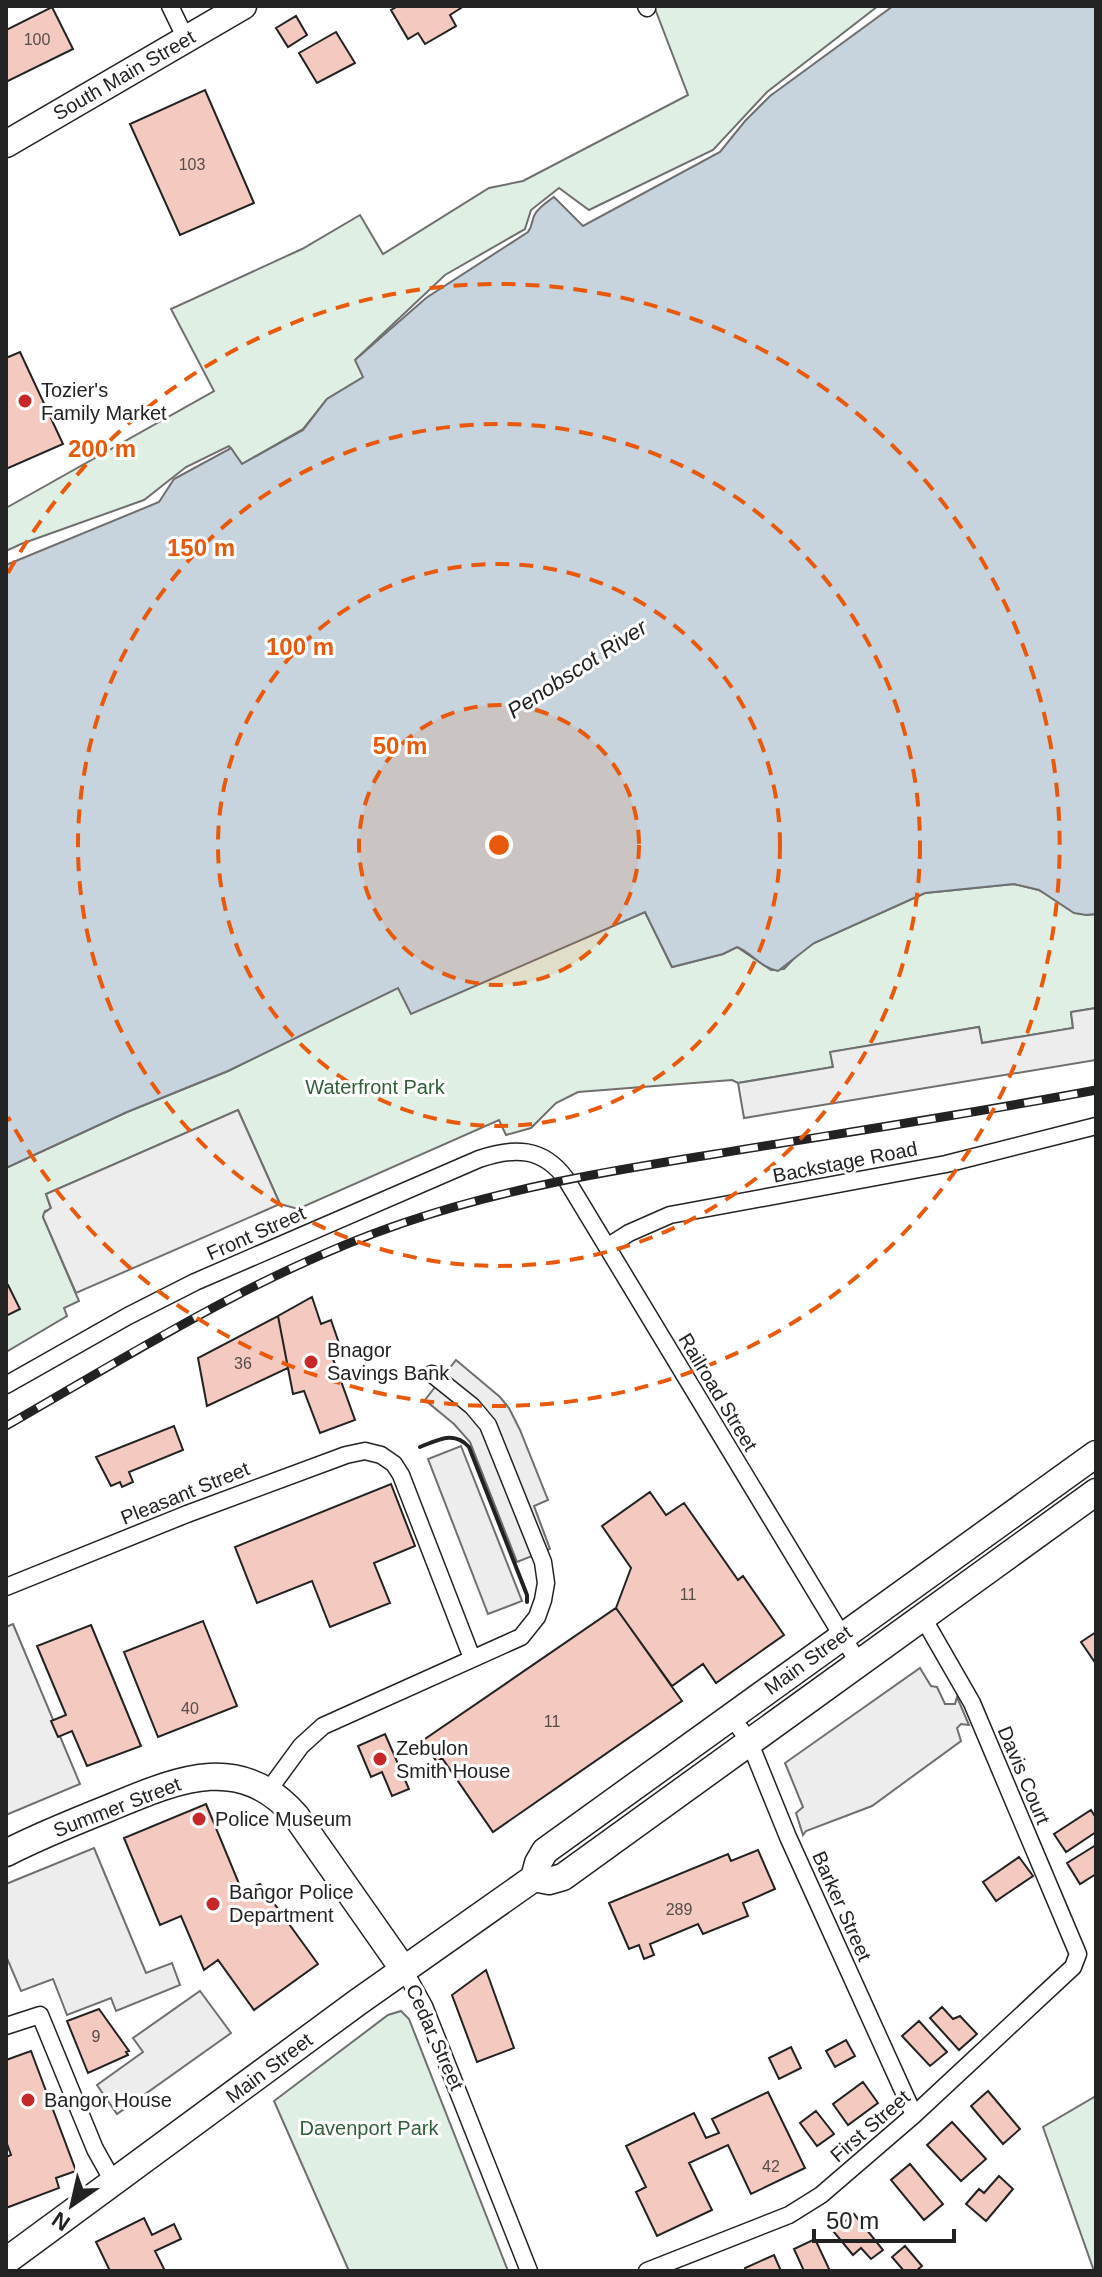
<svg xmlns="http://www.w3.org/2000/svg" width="1102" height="2277" font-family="Helvetica,sans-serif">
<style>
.green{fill:#e0efe3;stroke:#6f6f6f;stroke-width:2}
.parking{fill:#ededed;stroke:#6f6f6f;stroke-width:2}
.water{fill:#c7d3dd;stroke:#6f6f6f;stroke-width:2}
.building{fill:#f3c9c0;stroke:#222;stroke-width:2}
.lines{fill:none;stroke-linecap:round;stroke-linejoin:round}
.street-casing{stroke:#222;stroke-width:19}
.primary-casing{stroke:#222;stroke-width:29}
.street{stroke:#fff;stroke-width:16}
.primary{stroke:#fff;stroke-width:26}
.rail-casing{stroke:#222;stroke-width:9}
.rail{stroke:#fff;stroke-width:6;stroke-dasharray:18;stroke-linecap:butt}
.wall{stroke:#222;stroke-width:4}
.ring{fill:none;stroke:#e8590c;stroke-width:4;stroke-dasharray:14 10}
.poi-dot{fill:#c62828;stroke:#fff;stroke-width:3}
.labels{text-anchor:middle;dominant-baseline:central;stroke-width:6;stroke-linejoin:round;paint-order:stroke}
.number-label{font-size:16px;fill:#564c4a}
.street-label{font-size:20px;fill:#222;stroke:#fff}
.poi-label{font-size:20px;fill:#222;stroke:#fff;text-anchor:start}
.park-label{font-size:20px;fill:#2f5e38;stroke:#fff}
.water-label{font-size:22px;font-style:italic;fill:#222;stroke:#fff}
.centre{fill:#e8590c;stroke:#fff;stroke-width:4}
.ring-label{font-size:24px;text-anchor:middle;font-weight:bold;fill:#e8590c;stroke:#fff;stroke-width:6;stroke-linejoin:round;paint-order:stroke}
</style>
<rect width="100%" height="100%" fill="#fff"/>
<path class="green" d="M654 6H878L767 92 713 150 589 210 559 188 531 210 525 229 445 275 356 359 364 377 327 399 303 429 242 464 229 446 186 467 144 500 21 544 6 551V508L214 391 171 309 302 249 360 215 383 254 489 188 523 181 688 95Z
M1014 884 1039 890 1086 915 1096 914V1008L1071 1012 1073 1028 982 1043 979 1027 831 1052 833 1067 738 1083 732 1080 578 1092 556 1103 531 1128 506 1135 499 1120 298 1209 280 1204 238 1110 46 1194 51 1209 45 1211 43 1217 79 1301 64 1308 67 1316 6 1352V1168L127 1112 228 1071 399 987 411 1013 645 912 672 967 723 954 737 947 771 970 784 969 801 951 814 943 925 893Z
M401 2011 409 2019 508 2271H349L274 2101 388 2015Z
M1096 2096V2271H1094L1043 2127Z"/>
<path class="parking" d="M1096 1008V1060L744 1118 738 1083 833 1067 830 1052 979 1027 982 1043 1073 1028 1071 1012Z
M238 1110 280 1204 76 1293 43 1217 44 1213 51 1208 46 1194Z
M456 1360 500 1397 509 1408 520 1430 548 1500 534 1506 550 1549 517 1562 470 1442 454 1424 425 1400Z
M461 1446 522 1601 488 1614 428 1459Z
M13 1624 80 1784 6 1815V1627Z
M920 1668 931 1686 937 1687 945 1704H955L957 1697 969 1725 961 1724 957 1728 961 1741 872 1806 806 1831 803 1835 796 1813 803 1807 785 1763Z
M94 1848 146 1973 172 1963 180 1985 116 2011 111 1998 67 2015 53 1979 21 1991 6 1956V1884Z
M200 1991 231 2033 117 2114 97 2085 143 2052 133 2038Z"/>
<path class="water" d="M893 6H1096V914L1086 915 1074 913 1039 890 1014 884 925 893 814 943 778 971C761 968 752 953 737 947L723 954 672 967 645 912 411 1014 398 988 228 1071 127 1112 6 1168V565L159 502 174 479 231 448 242 464 303 430 327 399 363 377 355 360 426 298 528 232C533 226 531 221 535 214 539 207 547 202 554 197L583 226 720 152 745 121 770 96Z"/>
<path class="building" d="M398 6H460L461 8 450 15 456 26 425 44 418 33 408 39 391 10Z
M52 7 73 49 6 82V30Z
M296 16 307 35 288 47 276 28Z
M336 32 355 63 317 83 299 53Z
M205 90 254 203 180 235 130 124Z
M20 352 63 444 6 469V358Z
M8 1285 20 1309 6 1316V1286Z
M312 1297 321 1324 331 1320 342 1352 332 1356 355 1420 320 1433 304 1391 293 1394 278 1316Z
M278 1316 288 1368 207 1406 198 1358Z
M174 1426 183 1450 129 1472 133 1482 122 1487 120 1482 111 1486 96 1457Z
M391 1484 415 1546 374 1563 390 1603 330 1627 312 1581 257 1603 235 1547Z
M650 1492 666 1515 684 1503 738 1580 743 1576 784 1635 716 1683 703 1664 672 1686 616 1608 631 1568 602 1526Z
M616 1608 682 1701 493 1832 442 1758 437 1762 422 1741Z
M203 1621 237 1706 158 1737 124 1652Z
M91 1625 141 1746 87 1766 72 1731 58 1737 51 1721 66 1715 37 1646Z
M1096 1632V1664L1081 1642Z
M385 1734 409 1789 392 1796 382 1772 371 1777 358 1746Z
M206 1804 242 1891 260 1884 318 1964 254 2010 218 1960 204 1970 181 1916 160 1925 124 1838Z
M1091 1810 1096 1818V1832L1066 1852 1054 1834Z
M1096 1845V1874L1080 1884 1067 1863Z
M758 1850 775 1889 743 1903 748 1916 703 1934 698 1924 650 1944 654 1955 644 1959 639 1945 629 1949 609 1903 728 1854 731 1861Z
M1019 1857 1033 1876 996 1901 983 1882Z
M486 1970 514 2048 477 2062 452 1995Z
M942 2007 953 2019 960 2016 977 2034 959 2050 930 2018Z
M99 2009 129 2051 126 2052 128 2055 88 2073 67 2021Z
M919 2021 947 2052 930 2066 902 2036Z
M846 2040 855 2056 835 2067 826 2051Z
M791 2047 801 2068 779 2079 769 2058Z
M31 2051 76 2171 56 2178 59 2188 6 2208V2157L11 2155 6 2141V2060Z
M863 2082 878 2103 848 2125 833 2104Z
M988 2091 1020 2129 1003 2144 971 2106Z
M768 2092 805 2168 751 2194 728 2145 689 2163 712 2210 657 2236 636 2192 646 2187 626 2146 694 2113 706 2138 719 2133 712 2119Z
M816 2111 834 2134 817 2146 800 2123Z
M952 2122 986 2159 961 2181 927 2145Z
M910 2164 943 2204 924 2220 891 2180Z
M999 2176 1013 2189 986 2221 966 2204 979 2189 984 2193Z
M854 2214 883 2250 871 2259 861 2248 853 2255 833 2231Z
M144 2218 152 2235 174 2224 181 2239 155 2251 165 2271H110L96 2242Z
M815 2239 830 2271H804L794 2249Z
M905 2246 922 2266 916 2271H904L892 2257Z
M774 2255 781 2271H746L745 2268Z"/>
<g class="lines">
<defs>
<path id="street" d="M170 6 186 39
M646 6 647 8
M607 1247 629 1233 670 1215 946 1164 1096 1126
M6 1385 128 1316 195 1282 479 1159C514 1147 543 1147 566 1179L858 1662
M6 1587 187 1514 346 1455 365 1451 381 1455 394 1464 401 1475 472 1658
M731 1716 749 1741 788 1837 914 2115
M268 1791 301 1746 323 1726 521 1637 537 1617 543 1600 546 1583 543 1562 488 1425 472 1406 432 1374
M404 1970 424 2006 529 2271
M6 2026 40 2015 95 2149 114 2183
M647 2271 789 2215 821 2195 914 2115 1073 1967 1078 1954 972 1703 922 1616"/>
<path id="primary" d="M6 144 243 6
M6 1853C39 1836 74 1822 109 1808 177 1780 239 1751 296 1816L404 1970
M534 1878 549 1881 563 1877 1096 1492
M6 2261 358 2002 534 1878 538 1863 545 1851 1096 1454"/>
</defs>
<use href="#street" class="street-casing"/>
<use href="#primary" class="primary-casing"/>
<use href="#street" class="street"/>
<use href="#primary" class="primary"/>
<defs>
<path id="rail" d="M6 1426C135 1352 262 1271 403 1223 505 1188 609 1171 715 1154 842 1133 969 1114 1096 1090"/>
</defs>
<use href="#rail" class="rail-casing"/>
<use href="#rail" class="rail"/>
<path class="wall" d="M420 1447C438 1440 454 1430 469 1447L527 1595V1602"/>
</g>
<circle cx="499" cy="845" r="140" fill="#e8590c" fill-opacity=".12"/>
<g class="ring">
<circle cx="499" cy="845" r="140"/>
<circle cx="499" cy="845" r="281"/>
<circle cx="499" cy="845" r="421"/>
<path d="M8 573A561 561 0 1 1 8 1117"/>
</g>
<g class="poi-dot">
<circle cx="25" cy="401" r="8"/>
<circle cx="311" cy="1362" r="8"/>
<circle cx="380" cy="1759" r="8"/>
<circle cx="199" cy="1819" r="8"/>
<circle cx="213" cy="1904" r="8"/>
<circle cx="28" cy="2100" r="8"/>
</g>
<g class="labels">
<g class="number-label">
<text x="37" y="39">100</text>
<text x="192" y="164">103</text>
<text x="243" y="1363">36</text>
<text x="688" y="1594">11</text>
<text x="190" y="1708">40</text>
<text x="552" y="1721">11</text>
<text x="679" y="1909">289</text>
<text x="96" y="2036">9</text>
<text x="771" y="2166">42</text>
</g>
<g class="street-label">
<text transform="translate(124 75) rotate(-30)">South Main Street</text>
<text transform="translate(845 1162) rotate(-11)">Backstage Road</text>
<text transform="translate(256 1233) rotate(-24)">Front Street</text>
<text transform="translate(718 1392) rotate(59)">Railroad Street</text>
<text transform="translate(185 1493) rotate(-22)">Pleasant Street</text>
<text transform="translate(808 1660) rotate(-36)">Main Street</text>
<text transform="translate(1024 1775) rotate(67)">Davis Court</text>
<text transform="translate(117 1807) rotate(-21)">Summer Street</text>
<text transform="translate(842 1906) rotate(66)">Barker Street</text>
<text transform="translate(435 2037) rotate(66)">Cedar Street</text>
<text transform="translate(269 2068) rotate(-37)">Main Street</text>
<text transform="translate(870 2126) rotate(-41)">First Street</text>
</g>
<g class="poi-label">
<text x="41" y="390">Tozier's<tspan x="41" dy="23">Family Market</tspan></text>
<text x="327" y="1350">Bnagor<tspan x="327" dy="23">Savings Bank</tspan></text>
<text x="396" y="1748">Zebulon<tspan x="396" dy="23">Smith House</tspan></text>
<text x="215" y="1819">Police Museum</text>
<text x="229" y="1892">Bangor Police<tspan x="229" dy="23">Department</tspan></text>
<text x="44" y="2100">Bangor House</text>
</g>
<g class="park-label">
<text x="375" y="1087">Waterfront Park</text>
<text x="369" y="2128">Davenport Park</text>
</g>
<g class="water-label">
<text transform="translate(577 669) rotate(-33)">Penobscot River</text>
</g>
</g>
<circle cx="499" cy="845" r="12" class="centre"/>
<g class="ring-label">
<text x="102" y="457">200 m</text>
<text x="201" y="556">150 m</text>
<text x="300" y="655">100 m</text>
<text x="400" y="754">50 m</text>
</g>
<rect width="1102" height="2277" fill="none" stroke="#222222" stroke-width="16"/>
<g transform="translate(72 2205) rotate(214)" stroke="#ffffff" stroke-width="6" paint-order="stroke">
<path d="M0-6L14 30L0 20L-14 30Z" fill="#222222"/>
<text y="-12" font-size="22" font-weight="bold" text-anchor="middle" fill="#222222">N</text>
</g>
<path d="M814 2229v12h140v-12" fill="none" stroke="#222222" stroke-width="4"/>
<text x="826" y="2229" font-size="24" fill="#222222" stroke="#ffffff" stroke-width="6" paint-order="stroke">50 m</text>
</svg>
